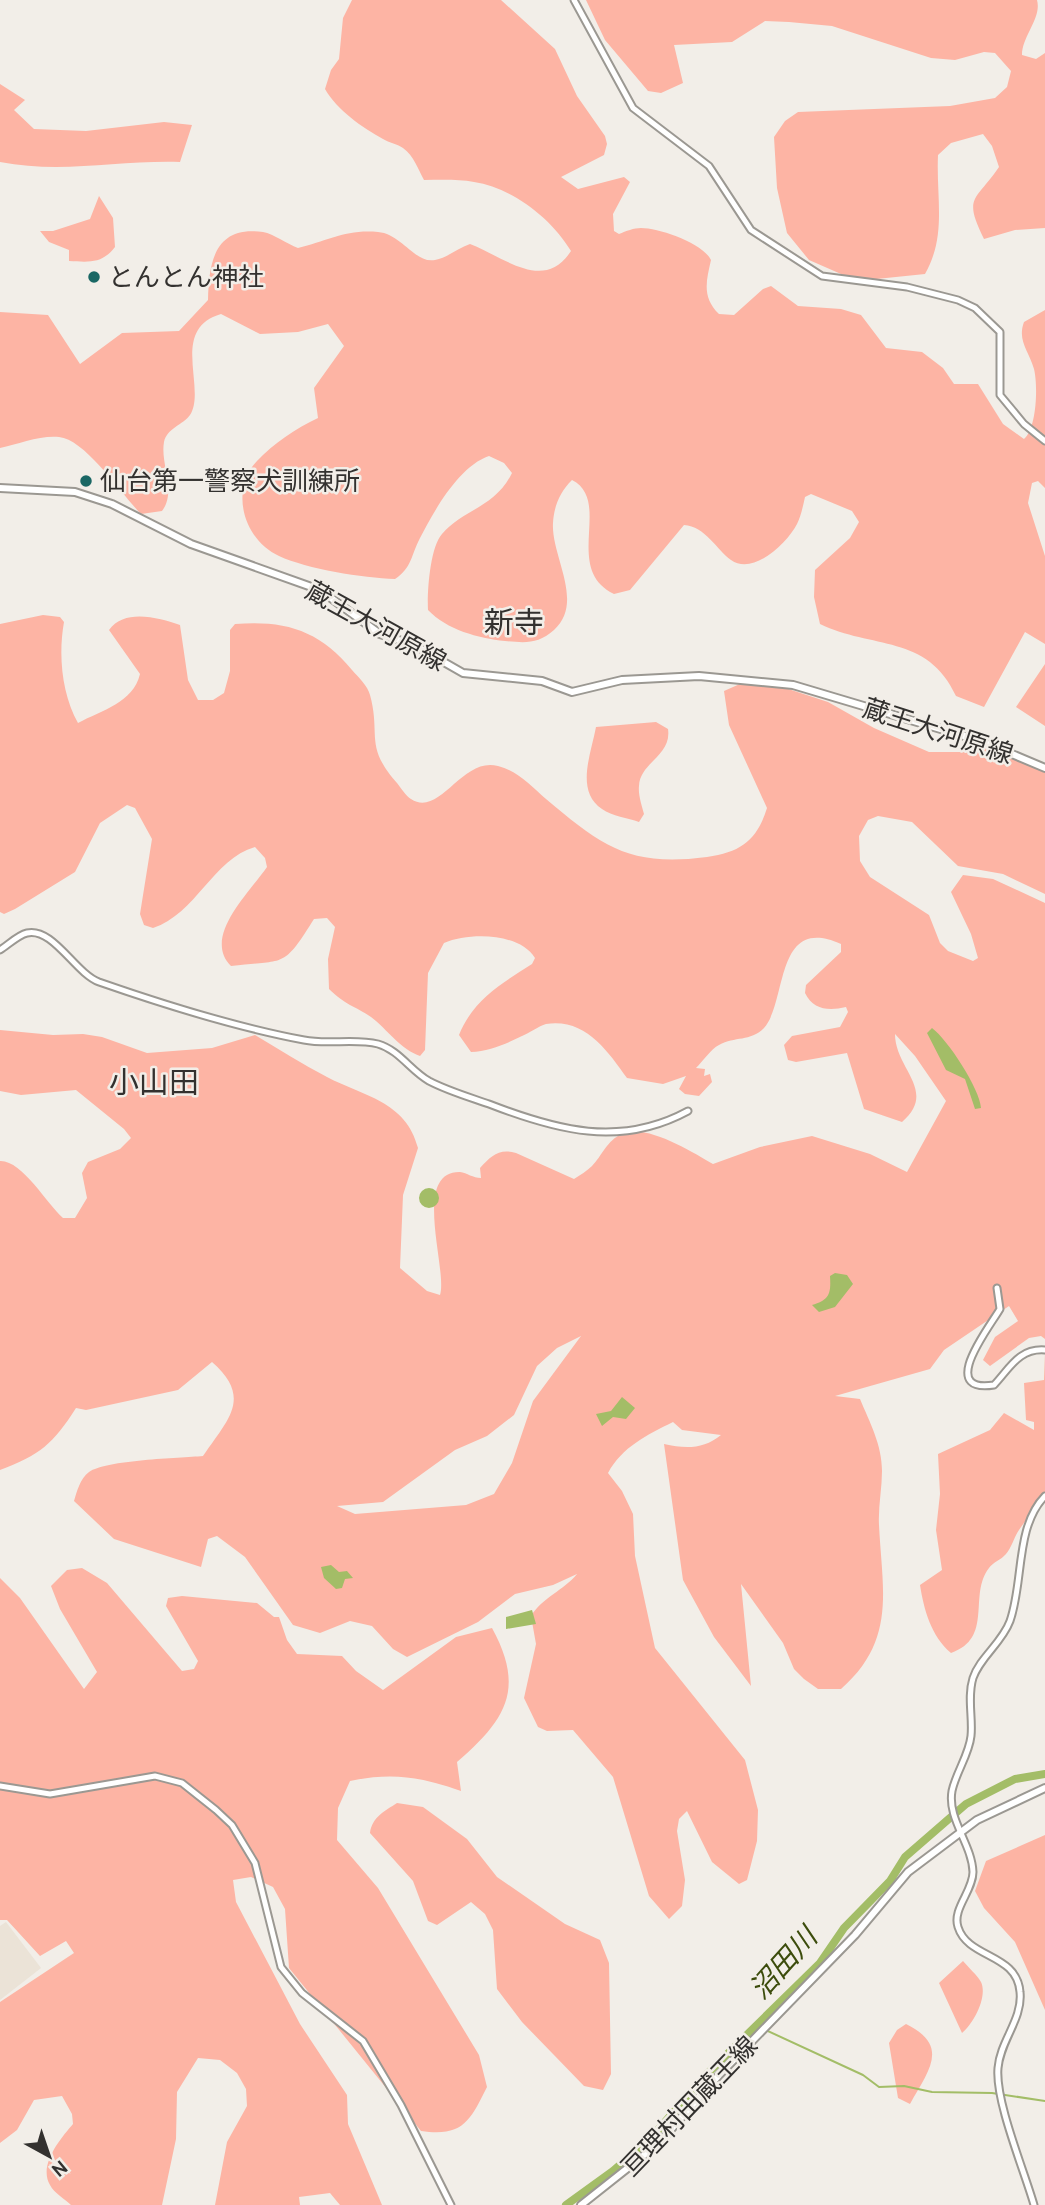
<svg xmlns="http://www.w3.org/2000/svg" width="1045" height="2205" font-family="Cabin,'Noto Sans JP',sans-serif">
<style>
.built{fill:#ebe3d7}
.green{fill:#fdb4a4;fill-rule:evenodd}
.water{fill:#a3bd67}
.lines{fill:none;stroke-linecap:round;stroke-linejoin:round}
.stream{stroke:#a3bd67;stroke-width:2}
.river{stroke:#a3bd67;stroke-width:8}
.minor-casing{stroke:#9b9892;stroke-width:9}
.major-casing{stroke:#9b9892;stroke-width:10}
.minor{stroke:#fff;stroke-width:5}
.major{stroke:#fff;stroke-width:6}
.poi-dot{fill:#1a6764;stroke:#f2eee8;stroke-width:2.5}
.labels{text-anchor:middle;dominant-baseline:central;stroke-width:5;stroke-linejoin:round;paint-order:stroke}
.poi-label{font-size:26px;fill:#33312f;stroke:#f2eee8;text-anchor:start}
.street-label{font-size:26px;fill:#33312f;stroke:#f2eee8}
.water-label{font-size:28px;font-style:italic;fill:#3c4c0c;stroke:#f2eee8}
.quarter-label{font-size:30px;fill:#33312f;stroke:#f2eee8}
</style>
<rect width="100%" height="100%" fill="#f2eee8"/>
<path class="built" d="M6 1922 41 1968 0 2000V1926Z"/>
<path class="green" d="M352 0H501L555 49 577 96 605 136 607 144 604 155 561 177 578 189 624 177 630 182 613 214 614 231 619 234C626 231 634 228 641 228 659 228 703 243 711 260 706 282 702 297 719 314L734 315 763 289 771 286 798 306 841 309 861 315 886 348 922 352 943 368 954 384H978L1003 424 1024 439C1037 428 1038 385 1034 369 1029 351 1017 341 1024 322L1045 310V488L1038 481 1032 483 1028 503 1045 556V644L1025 632 984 707 956 696C928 634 871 649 820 624L814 597 815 570 850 538 859 522 852 511 811 494 805 497C803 506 801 516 797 524 788 542 754 576 731 560 717 550 705 526 684 525L630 590 614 594C562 569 613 501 572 480 560 492 554 506 553 523 551 556 585 602 554 630 538 644 526 643 505 641 478 638 447 630 428 610 427 593 430 547 442 534 463 509 495 508 512 473L504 463 489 456C459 466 434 511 420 538 411 555 412 568 395 579 363 578 307 569 279 556 244 540 229 491 257 461 274 443 295 429 318 418L314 388 344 346 328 324 298 332 260 334 221 314C169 329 207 389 190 415 183 425 167 428 164 442 160 464 177 491 162 511L141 514C122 495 85 439 59 437 41 435 18 444 0 448V312L48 315 80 364 122 333 179 331 208 300C209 263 214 225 263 232 274 234 287 244 298 248 327 241 346 229 378 232 402 234 415 264 435 260 447 258 458 248 470 244 504 257 544 293 571 251 551 218 513 188 474 182 458 179 440 180 424 180 418 169 414 156 403 148 398 144 389 143 383 139 363 128 337 110 325 89L331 70 339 59 343 18Z
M586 0H1037C1042 18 1022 36 1022 55L1036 59 1045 53V228L1015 230 984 239C963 196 975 202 999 167L992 146 983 134 951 143 938 155C936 198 947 235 925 274L857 281 809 260 787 233 777 188 774 137 785 121 798 112 950 106 995 98 1007 87 1011 71 995 53 984 52 955 60 931 58 832 26 789 22 765 21 732 42 674 45 683 83 661 93 648 91 605 40Z
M0 84 25 100 14 110 34 129 86 131 164 122 192 125 180 162C120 160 61 174 0 162Z
M99 196 113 218 115 247C102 264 89 262 69 261V250L49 242 40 231H53L90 219Z
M43 615 60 617 64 622C58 656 62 694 78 723 102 710 133 703 140 674L109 630C125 608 159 618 180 625L188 680 198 700H213L224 693 230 671V630L235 624C285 620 319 630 352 670 358 677 368 686 370 695 381 735 364 746 397 783 401 788 406 796 411 799 440 818 462 756 498 766 518 771 531 786 546 799 603 847 630 867 707 857 742 852 757 840 767 808L729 725 724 691 749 680 773 684 828 702 874 728 929 752H973L986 741 1045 766V894L1003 874 958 866 912 822 878 816 868 820 859 836 860 861 870 877 929 915 940 943 948 951 973 961 978 958 971 934 951 892 963 875 993 879 1045 903V1339L1041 1336 1029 1338 990 1366 983 1360 995 1337 1018 1321 1009 1306 944 1350 930 1369 835 1396 860 1399C870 1423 882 1445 882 1471 882 1489 878 1507 879 1525 882 1589 897 1640 841 1689H818L804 1679 794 1669 783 1643 741 1584 751 1686 714 1637 683 1580 664 1444C686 1449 704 1449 721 1435L682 1430 673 1422C647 1435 622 1447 608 1473L622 1491 633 1514 635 1556 655 1648 745 1760 758 1810 757 1841 747 1880 739 1884 712 1862 687 1811 679 1819 677 1831 685 1880 682 1906 669 1919 649 1896 613 1777 573 1730 547 1731 538 1727 524 1698 536 1644 531 1616C542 1598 564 1590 577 1574L553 1585 515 1594 478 1622 407 1657 393 1649 372 1626 350 1621 320 1633 293 1625 245 1557 217 1536 208 1539 201 1567 114 1539 74 1501C77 1491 80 1479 89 1472 106 1460 179 1458 203 1456 228 1419 253 1398 212 1362L178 1390 86 1410 76 1408C53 1444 40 1455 0 1470V1161C22 1160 47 1204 63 1218H75L87 1198 82 1173 88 1162 120 1149 131 1138 124 1129 76 1090 21 1095 0 1091V1030L53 1035 83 1034 102 1037 147 1053 212 1048 255 1035C279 1049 302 1064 327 1077 363 1096 406 1101 418 1148L403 1195 400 1268 427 1291 440 1295C448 1270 411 1171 460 1172 467 1173 473 1178 481 1178L480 1168C491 1156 499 1148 516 1153L574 1179C580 1175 587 1171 592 1166 602 1156 607 1140 622 1134 646 1123 692 1152 713 1164L760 1147 812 1136 870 1154 907 1172 946 1101 915 1056 895 1034C895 1069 938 1091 902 1122L864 1109 847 1053 796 1062 788 1060 784 1045 792 1036 840 1027 848 1012 846 1007C829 1011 813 1010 805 993L806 985 841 952V944C774 914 788 1001 764 1028 750 1042 735 1036 719 1045 711 1049 703 1061 696 1068L705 1069 704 1076 710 1074 712 1082 699 1096 685 1094 679 1089 686 1076 663 1084 627 1078C607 1050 585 1018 546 1024 539 1026 529 1033 522 1036 506 1044 489 1051 471 1052L459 1035C473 1000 501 984 532 964L535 958C520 933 470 932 444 943L428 973 425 1050 420 1056C400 1049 388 1030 371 1017 355 1006 345 1005 329 989L328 959 335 927 327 918 314 919C282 970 286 959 231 966 202 937 249 893 267 867L265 858 255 847C213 859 196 914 153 928L144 925 140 914 152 839 135 808 127 805 100 823 75 872 15 909 4 914 0 912V624ZM581 1336 533 1401 512 1463 494 1494 466 1505 355 1514 337 1506 383 1502 455 1450 487 1436 514 1415 537 1366 557 1348Z
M1045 664V726L1016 707Z
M656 722 668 729C672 756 640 762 639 786 638 795 642 806 644 814L639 822C628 818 612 816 602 809 575 791 591 754 596 727Z
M1045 1353V1501C1036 1509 1026 1519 1019 1530 1014 1537 1012 1547 1006 1554 1001 1560 993 1562 989 1568 968 1595 994 1638 951 1653 931 1636 924 1610 920 1585L942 1570 936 1530 940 1494 938 1454 990 1430 1004 1413 1034 1430V1422L1026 1420 1024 1383 1044 1380Z
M82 1568 107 1583 182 1671 194 1669 198 1661 166 1606 168 1598 182 1596 257 1603 274 1617H279L287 1640 297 1654 342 1656 356 1671 383 1690 456 1637 492 1628C526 1690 505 1720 457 1762L461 1791C421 1777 393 1772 350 1781L338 1808 337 1840 378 1888 479 2055 487 2087C470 2121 463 2137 421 2131L289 1968 285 1909 273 1887 251 1877 233 1880 236 1902 300 2024 347 2095 348 2124 382 2205H340L330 2193 299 2197 300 2205H215L227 2142 247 2106 246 2089 237 2073 220 2060 198 2058 177 2092 176 2139 162 2205H71C65 2199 54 2193 50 2185 38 2165 61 2138 73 2124L72 2114 62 2096 34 2100 17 2130 0 2143V2002L74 1953 66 1941 40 1956 7 1920H0V1578L20 1598 84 1689 97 1672 60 1609 51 1586 67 1570Z
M397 1803 423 1807 467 1839 497 1877 565 1924 600 1940 609 1963 611 2074 603 2090 584 2086 522 2022 497 1989 493 1930 485 1914 471 1902 437 1925 428 1921 413 1881 370 1833C372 1817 385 1811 397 1803Z
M1045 1835V2010L1015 1942 984 1908 975 1891 986 1861Z
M963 1961C968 1967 977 1975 981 1982 988 1997 973 2024 962 2033L939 1983Z
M906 2024C951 2046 928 2071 910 2104L898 2098 889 2043 897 2030Z"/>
<path class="water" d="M932 1028C948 1040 980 1089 981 1108L975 1109 965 1079 946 1070 927 1033Z
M419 1198a10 10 0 1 1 20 0a10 10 0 1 1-20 0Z
M835 1273 847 1275 853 1284 835 1307 819 1312 812 1305C830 1300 831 1293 830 1276Z
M622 1397 635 1408 626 1419 613 1417 602 1426 596 1414 611 1411Z
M331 1565 339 1572 347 1571 353 1578 345 1579 342 1588 336 1589 324 1578 321 1567Z
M532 1610 536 1624 506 1629V1617Z"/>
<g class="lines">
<path class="stream" d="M757 2026 863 2075 879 2087 904 2086 932 2092 992 2093 1045 2101"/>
<path class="river" d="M566 2205 613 2171 651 2138 708 2073 820 1963 844 1928 890 1881 905 1857 966 1804 1015 1779 1045 1774"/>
<defs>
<path id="minor" d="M574 0 633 108 709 166 751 230 822 276 907 287 958 300 975 308 1000 332V395L1024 424 1045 441
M0 950C8 945 18 935 27 933 53 927 75 973 99 982 165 1005 235 1027 304 1040 328 1045 354 1038 378 1044 399 1050 411 1071 429 1081 448 1091 469 1097 489 1104 556 1130 620 1148 688 1111
M997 1288 1000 1309C991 1325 936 1394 994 1385 1010 1368 1019 1348 1045 1350
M0 1786 50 1794 155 1776 182 1783 216 1810 232 1825 255 1863 281 1967 302 1993 363 2041 401 2105 451 2205
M1034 2205C1024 2170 995 2101 998 2068 1000 2041 1023 2019 1020 1992 1017 1953 968 1959 958 1927 952 1909 973 1891 973 1872 972 1844 947 1819 952 1791 956 1772 969 1755 971 1736 973 1718 967 1697 973 1678 980 1657 1002 1643 1010 1621 1024 1581 1015 1527 1045 1496"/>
<path id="major" d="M0 488 75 492 112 504 191 544 320 590 380 634 414 645 463 673 542 681 572 692 622 680 699 676 793 685 981 741 1045 768
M581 2205 658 2144 719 2075 855 1935 908 1872 977 1820 1045 1788"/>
</defs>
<use href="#minor" class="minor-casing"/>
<use href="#major" class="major-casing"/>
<use href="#minor" class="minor"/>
<use href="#major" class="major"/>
</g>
<g class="poi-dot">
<circle cx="94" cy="277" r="7"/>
<circle cx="86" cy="481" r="7"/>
</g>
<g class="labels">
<g class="poi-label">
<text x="108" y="277">とんとん神社</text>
<text x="100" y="481">仙台第一警察犬訓練所</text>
</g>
<g class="street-label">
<text transform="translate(376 626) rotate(29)">蔵王大河原線</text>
<text transform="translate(938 731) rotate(18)">蔵王大河原線</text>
<text transform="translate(689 2106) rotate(-46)">亘理村田蔵王線</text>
</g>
<g class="water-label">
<text transform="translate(783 1963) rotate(-48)">沼田川</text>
</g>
<g class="quarter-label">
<text x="514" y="622">新寺</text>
<text x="154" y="1082">小山田</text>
</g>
</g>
<g transform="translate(49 2156) rotate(140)" stroke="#f2eee8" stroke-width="5" paint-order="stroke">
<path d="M0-5L12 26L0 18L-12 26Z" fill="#33312f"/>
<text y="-10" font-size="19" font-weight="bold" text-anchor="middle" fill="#33312f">N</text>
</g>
</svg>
